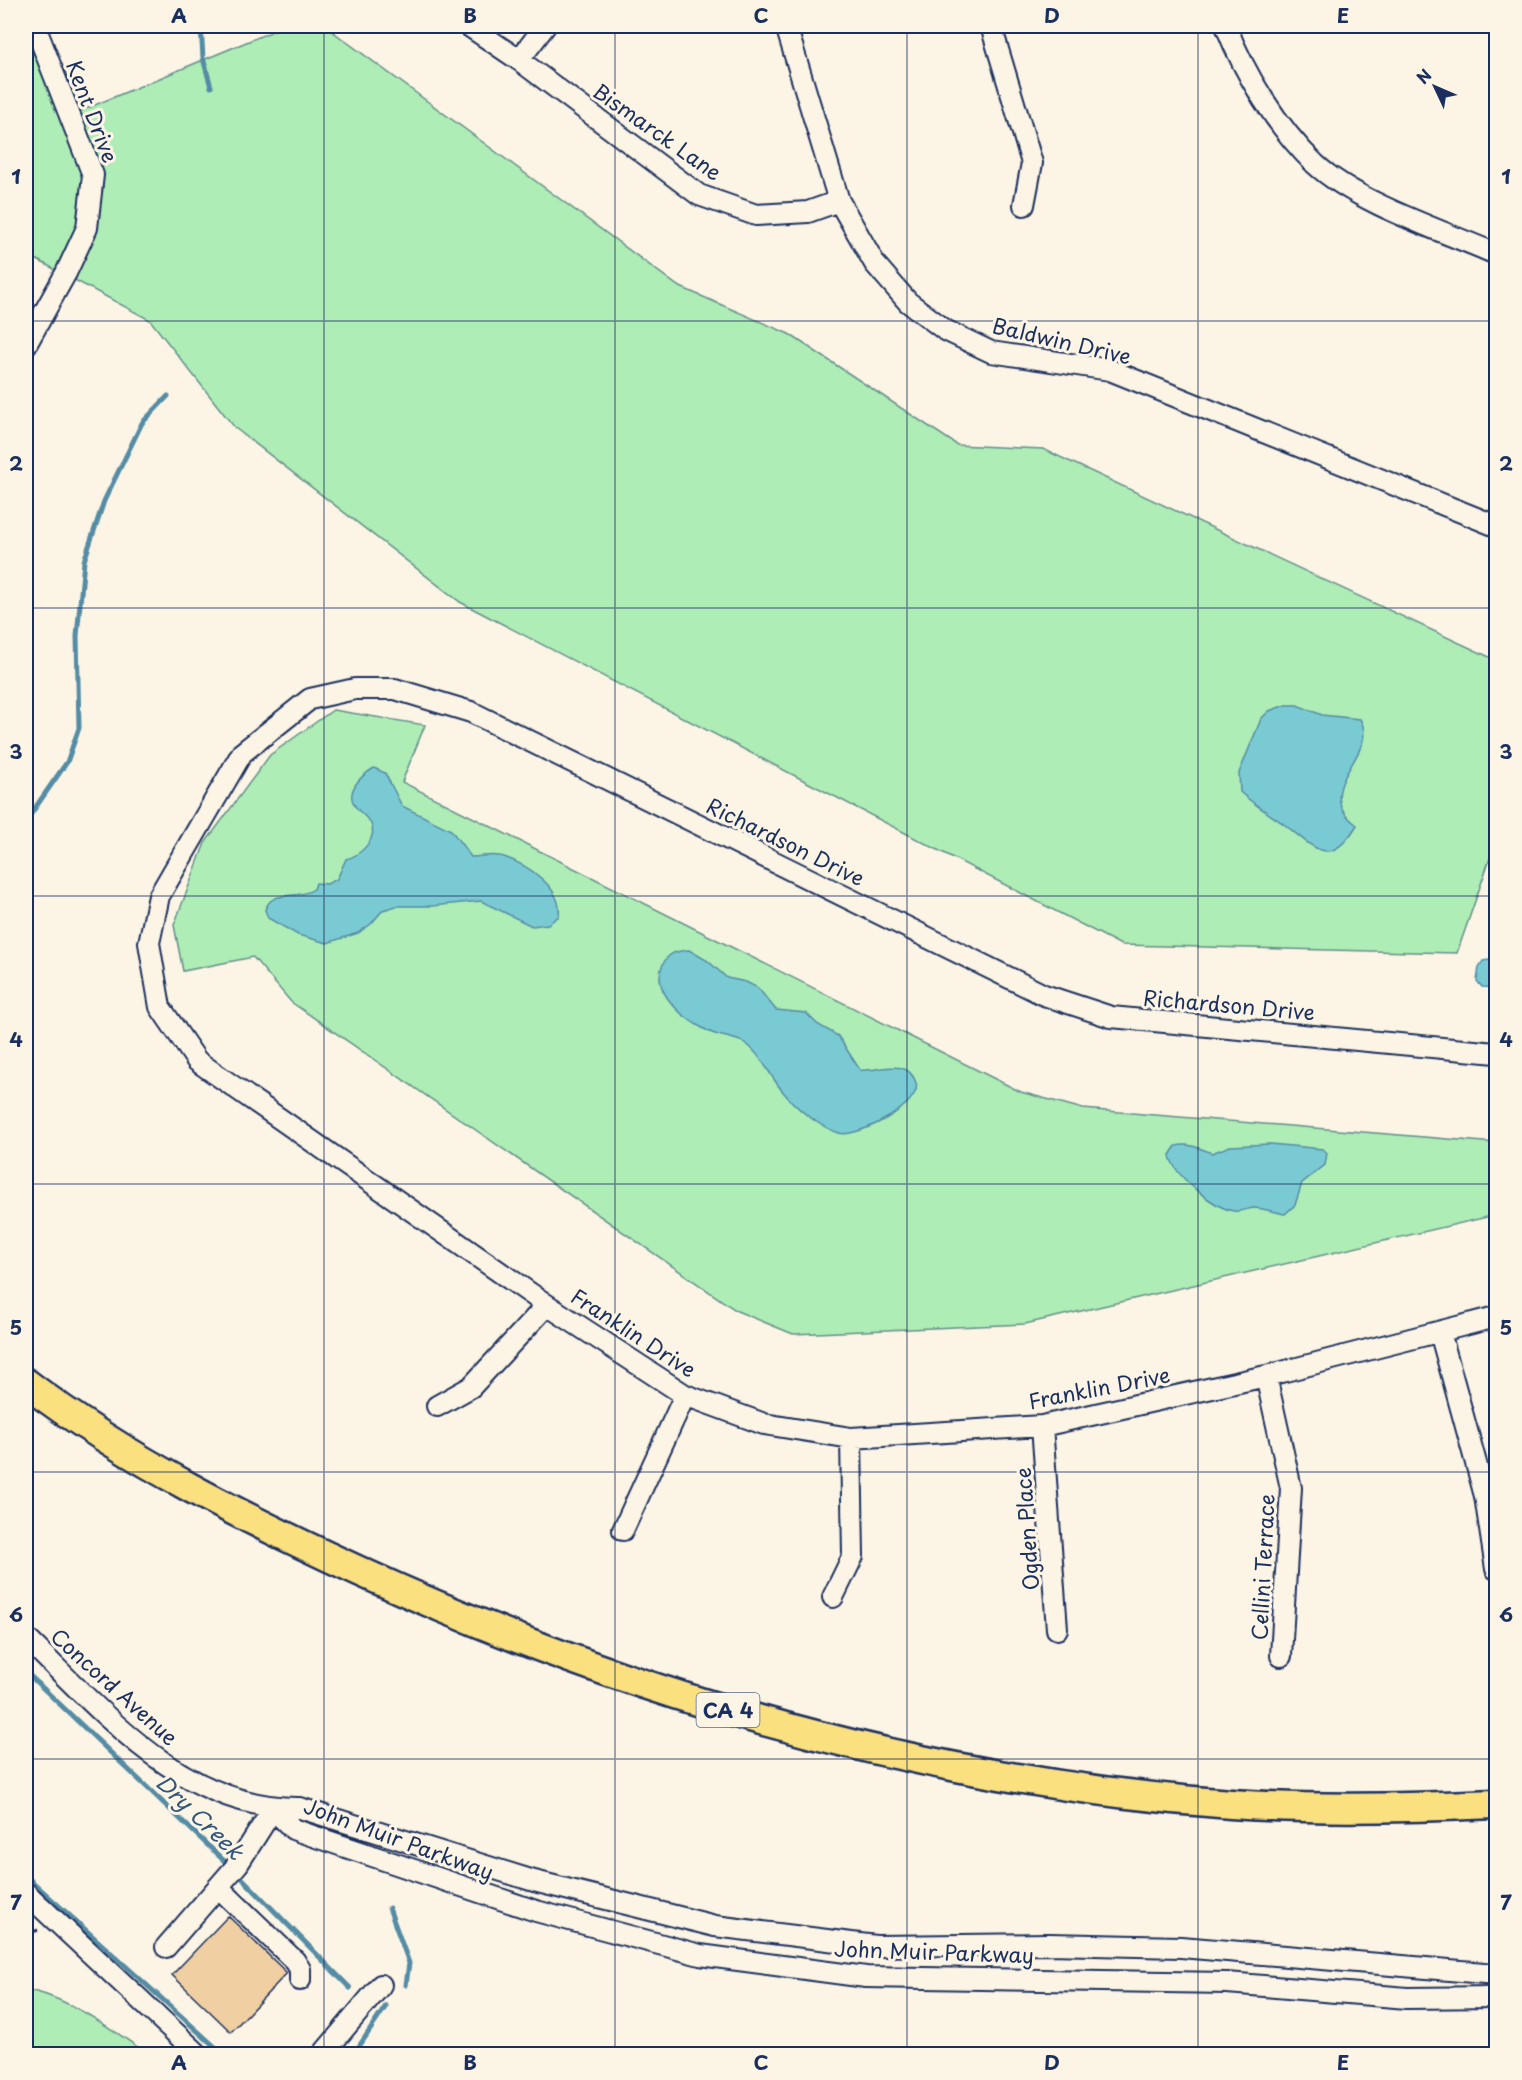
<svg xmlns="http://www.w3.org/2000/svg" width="1522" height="2080" font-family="'Playpen Sans',sans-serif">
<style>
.green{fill:#aeedb5;stroke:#648e8a;stroke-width:1.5}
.water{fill:#7acad4;stroke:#548ca5;stroke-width:1.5}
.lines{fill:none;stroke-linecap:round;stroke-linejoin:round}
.stream{stroke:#548ca5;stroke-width:5}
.building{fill:#f0d0a2;stroke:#1b2f5e;stroke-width:1.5}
.minor-casing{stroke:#1b2f5e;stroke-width:24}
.highway-casing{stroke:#1b2f5e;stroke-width:33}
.path{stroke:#1b2f5e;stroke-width:3;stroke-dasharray:4.5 4.5;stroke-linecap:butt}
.minor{stroke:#fcf5e5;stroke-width:20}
.highway{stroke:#fbe080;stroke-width:28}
.grid{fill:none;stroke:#1b2f5e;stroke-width:1.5;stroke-opacity:0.55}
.labels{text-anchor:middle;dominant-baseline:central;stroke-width:6;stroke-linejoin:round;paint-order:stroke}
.shield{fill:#fcf5e5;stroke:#5e6a86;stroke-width:1.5}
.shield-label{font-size:20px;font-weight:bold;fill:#1b2f5e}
.street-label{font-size:21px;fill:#1b2f5e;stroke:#fcf5e5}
.water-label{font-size:22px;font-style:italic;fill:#33567c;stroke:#fcf5e5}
.neatline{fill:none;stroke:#1b2f5e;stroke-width:2}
.grid-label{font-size:20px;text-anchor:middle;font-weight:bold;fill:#1b2f5e}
</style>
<rect width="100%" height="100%" fill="#fcf5e5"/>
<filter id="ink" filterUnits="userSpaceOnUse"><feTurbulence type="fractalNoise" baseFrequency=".0167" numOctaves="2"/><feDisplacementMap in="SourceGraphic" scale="12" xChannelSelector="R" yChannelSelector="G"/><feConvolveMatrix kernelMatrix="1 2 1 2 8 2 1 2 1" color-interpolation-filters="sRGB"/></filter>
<g filter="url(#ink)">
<path class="green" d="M285 26H325L678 286 789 334 957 445 1043 449 1496 660V841L1457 953 1121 945 460 602 235 428 150 320 26 254V44L78 112Z
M333 710 425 725 402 782 1021 1092 1083 1109 1496 1143V1215L1025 1324 793 1334 737 1311 291 1002 253 957 183 971 174 925 205 843 270 755Z
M33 1991C74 2001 114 2031 148 2054H26V1995Z"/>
<path class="water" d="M1286 705H1297L1322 715 1360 719C1381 755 1307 788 1357 825 1330 869 1316 849 1285 825 1270 814 1254 805 1240 792L1239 773 1261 719 1269 711Z
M374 768 385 773 402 806 451 830 471 857C482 857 494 853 504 857 528 865 563 888 559 916L548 924 532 926 481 901 432 906H396L383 910 371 924 358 933 327 943 298 935 268 918 265 910C272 888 297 901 314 889L316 883 327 884 337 879 346 859C359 856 378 840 371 824 367 816 356 811 353 802 347 788 364 774 374 768Z
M689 950 708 961 727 978 746 982 758 988 776 1010 806 1013 817 1024 838 1036 860 1070C878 1072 908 1056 916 1083 923 1105 855 1139 839 1133 820 1127 797 1109 784 1093 771 1078 764 1059 749 1046 739 1037 722 1038 710 1032 687 1021 649 993 663 964 669 952 677 951 689 950Z
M1489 960 1496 965V988L1482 987 1477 981 1479 967 1483 961Z
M1270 1144 1323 1149 1327 1153 1325 1165 1302 1183 1295 1205 1285 1214C1274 1212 1263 1208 1253 1208 1247 1209 1240 1212 1234 1211 1214 1208 1173 1175 1170 1155L1176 1146C1190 1143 1199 1148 1212 1153L1230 1146Z"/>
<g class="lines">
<path class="stream" d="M201 26 203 58 211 87
M26 821 67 762 79 728 77 636 84 561 104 501 142 423 168 396
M26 1672 239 1875 350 1988
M26 1876 223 2054
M389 1908 409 1963 406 1985
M354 2054 386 2006"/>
</g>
<path class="building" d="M228 1916 287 1973 231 2032 172 1975Z"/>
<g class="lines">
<defs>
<path id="minor" d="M469 26 519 60 699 195 756 215 808 212 839 201
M786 26 839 201 875 264 908 302 945 330 991 352 1110 370 1496 526
M991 26 1032 163 1024 205
M1226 26C1245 75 1277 127 1315 164 1357 203 1443 231 1496 254
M519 60 545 26
M26 345 66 273 87 228 93 175 35 26
M1496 1053 1111 1017 1044 995 471 712 395 689H355L310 699 242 753 159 896 149 943 160 1007 197 1061 547 1305 685 1395 764 1424 851 1438 1042 1426 1266 1376 1496 1317
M1440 1332 1485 1496 1496 1569
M1266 1376 1291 1488 1281 1656
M437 1406 471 1387 547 1305
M1042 1426 1057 1629
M623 1530 685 1395
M833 1597 853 1556 851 1438
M26 1638C103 1712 184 1810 300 1808L534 1881 715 1926 876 1946 1049 1944 1181 1947 1496 1974
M273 1809 293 1829 304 1833 536 1911 700 1955 866 1977 1227 1983 1407 1998 1496 1997
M218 1887 295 1961 300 1969V1980
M26 1893 198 2054
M166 1947 238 1864 273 1809
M323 2054 381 1985"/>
<path id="highway" d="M26 1383C127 1460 244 1518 359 1571 634 1697 928 1782 1231 1804 1318 1810 1409 1808 1496 1804"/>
</defs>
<use href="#minor" class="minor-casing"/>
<use href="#highway" class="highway-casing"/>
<path class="path" d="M26 1935 38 1930"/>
<use href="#minor" class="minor"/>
<use href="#highway" class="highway"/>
</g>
</g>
<path class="grid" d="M324 26V2054M615 26V2054M907 26V2054M1198 26V2054M26 321H1496M26 608H1496M26 896H1496M26 1184H1496M26 1472H1496M26 1759H1496"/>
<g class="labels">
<rect class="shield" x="696.5" y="1693" width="63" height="34" rx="4.5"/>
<g class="shield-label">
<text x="728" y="1710">CA 4</text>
</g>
<g class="street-label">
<text transform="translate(93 111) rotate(69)">Kent Drive</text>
<text transform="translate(658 131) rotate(35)">Bismarck Lane</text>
<text transform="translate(1062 340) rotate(13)">Baldwin Drive</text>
<text transform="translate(786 841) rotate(26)">Richardson Drive</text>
<text transform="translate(1229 1004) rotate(5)">Richardson Drive</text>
<text transform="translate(634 1332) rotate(33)">Franklin Drive</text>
<text transform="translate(1099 1387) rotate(-11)">Franklin Drive</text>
<text transform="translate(1026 1529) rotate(-94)">Ogden Place</text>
<text transform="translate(1262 1567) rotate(-87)">Cellini Terrace</text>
<text transform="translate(115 1686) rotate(42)">Concord Avenue</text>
<text transform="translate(399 1838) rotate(20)">John Muir Parkway</text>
<text transform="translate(934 1951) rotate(2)">John Muir Parkway</text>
</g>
<g class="water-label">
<text transform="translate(201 1816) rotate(44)">Dry Creek</text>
</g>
</g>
<rect width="1522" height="2080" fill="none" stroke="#fcf5e5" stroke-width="66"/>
<g transform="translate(1435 87) rotate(314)" stroke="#fcf5e5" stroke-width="4.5" paint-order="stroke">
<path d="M0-4.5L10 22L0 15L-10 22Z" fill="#1b2f5e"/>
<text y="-9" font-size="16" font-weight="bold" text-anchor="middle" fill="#1b2f5e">N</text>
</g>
<rect x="33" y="33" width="1456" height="2014" class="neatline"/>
<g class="grid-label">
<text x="179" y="23">A</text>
<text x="470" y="23">B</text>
<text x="761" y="23">C</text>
<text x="1052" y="23">D</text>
<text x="1343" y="23">E</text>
<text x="16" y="184">1</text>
<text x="1506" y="184">1</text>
<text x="16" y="471">2</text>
<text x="1506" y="471">2</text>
<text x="16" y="759">3</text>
<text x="1506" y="759">3</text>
<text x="16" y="1047">4</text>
<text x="1506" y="1047">4</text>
<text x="16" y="1335">5</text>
<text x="1506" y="1335">5</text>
<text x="16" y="1622">6</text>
<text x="1506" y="1622">6</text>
<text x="16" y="1910">7</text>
<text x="1506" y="1910">7</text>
<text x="179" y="2070">A</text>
<text x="470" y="2070">B</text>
<text x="761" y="2070">C</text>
<text x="1052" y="2070">D</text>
<text x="1343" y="2070">E</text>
</g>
</svg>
